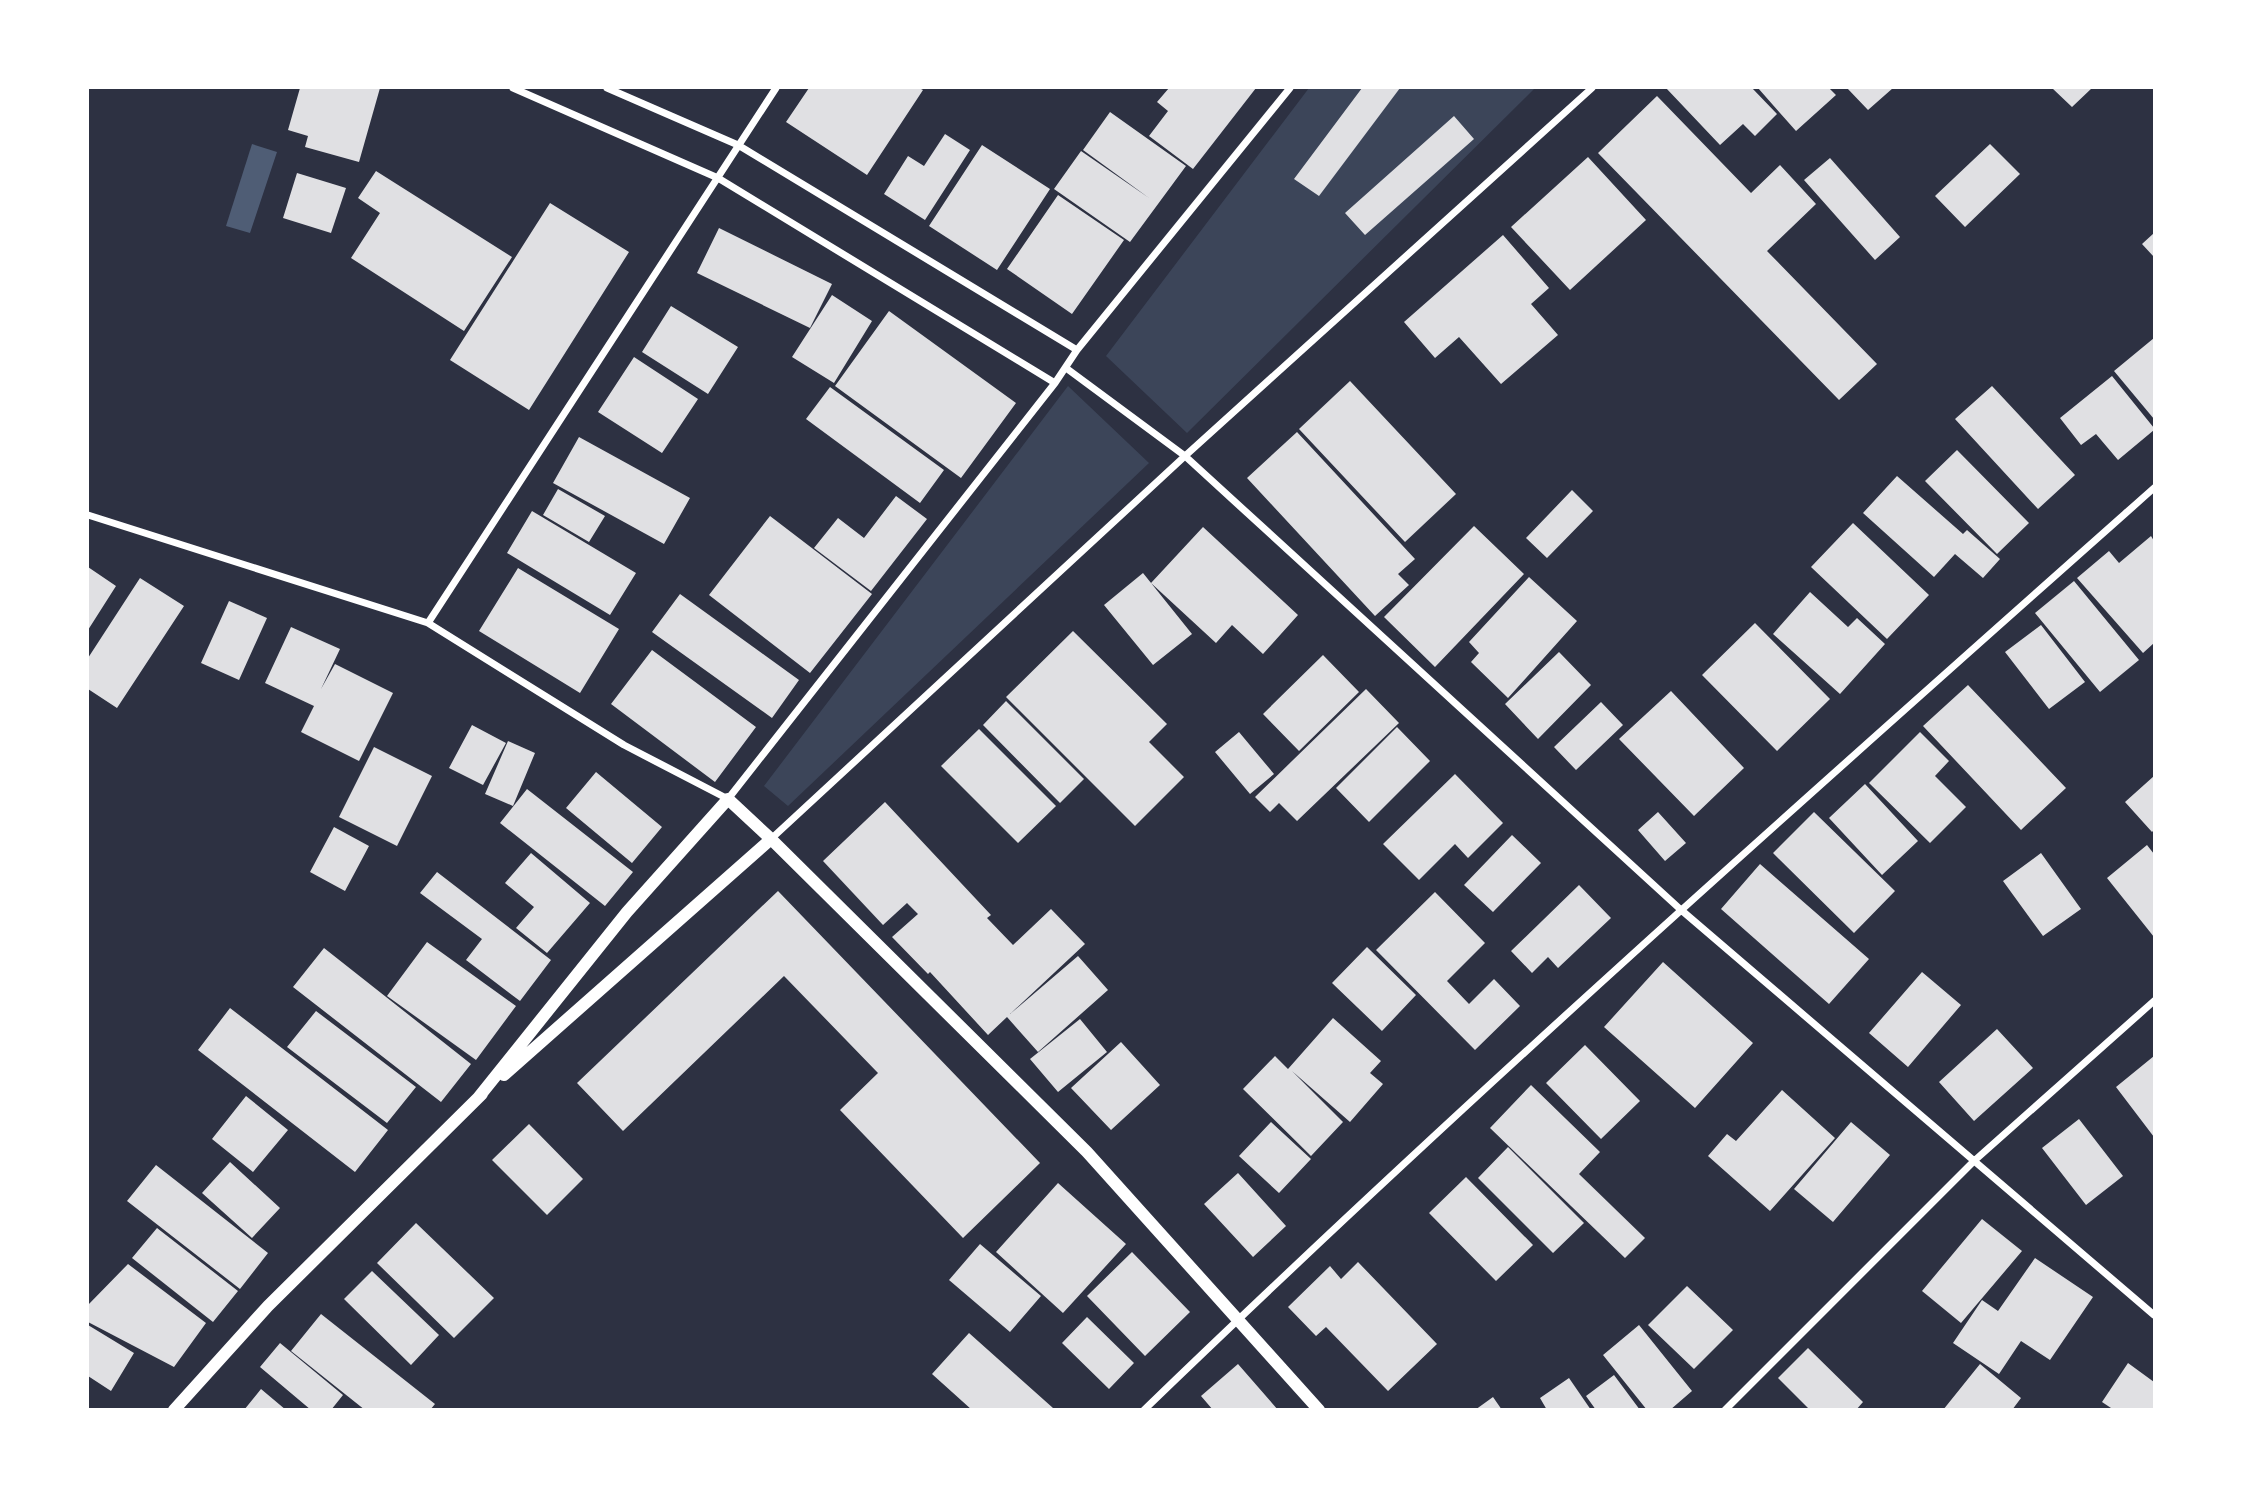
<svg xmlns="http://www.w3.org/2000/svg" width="2242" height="1497" font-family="'Work Sans',sans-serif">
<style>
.green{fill:#3c4559}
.water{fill:#4f5d75}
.building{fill:#e0e0e3}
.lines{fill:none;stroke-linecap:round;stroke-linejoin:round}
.minor{stroke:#fff;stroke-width:7}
.tertiary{stroke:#fff;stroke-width:12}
</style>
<rect width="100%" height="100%" fill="#2d3142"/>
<path class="green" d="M1309 88H1535L1187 433 1106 356Z
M1068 386 1149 463 788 806 764 786Z"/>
<path class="water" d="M252 144 277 152 250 233 226 226Z"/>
<path class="building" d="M300 88H380L359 162 305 147 308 136 288 130Z
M809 88H919L923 90 867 175 786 122Z
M1169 88H1256L1193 169 1149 136 1168 111 1157 102Z
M1362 88H1400L1319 196 1294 179Z
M1666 88H1752L1777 114 1755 136 1743 124 1720 145Z
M1758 88H1829L1836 95 1796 131Z
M1847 88H1893L1868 110Z
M2052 88H2092L2072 107Z
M1657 96 1751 193 1780 165 1816 204 1767 251 1877 364 1839 400 1598 153Z
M1110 112 1186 166 1130 242 1054 189 1081 151 1149 198 1083 150Z
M1454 116 1474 139 1365 235 1345 213Z
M945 134 970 150 925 220 884 194 908 156 924 166Z
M1990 144 2020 174 1965 227 1935 196Z
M982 145 1050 189 997 270 929 226Z
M1588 157 1646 220 1570 290 1511 227Z
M1830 158 1900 237 1875 260 1804 180Z
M376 171 512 257 464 331 351 258 380 213 358 198Z
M297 173 346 188 331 233 283 218Z
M1058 195 1124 240 1072 314 1007 269Z
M550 203 629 252 529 410 450 360Z
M719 228 832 284 810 328 697 273Z
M2154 233V257L2142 244Z
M1503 235 1549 288 1531 304 1558 335 1501 384 1459 337 1435 358 1404 322Z
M832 295 872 321 834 383 792 357Z
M671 306 738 347 708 394 642 352Z
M889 311 1016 403 961 478 835 386Z
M2154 338V419L2114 371Z
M634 357 698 399 662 453 598 412Z
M2112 376 2154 428V430L2118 460 2096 434 2081 445 2060 418Z
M1350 381 1456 494 1405 542 1299 429Z
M1992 386 2075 475 2038 509 1955 419Z
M830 387 944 470 920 503 806 419Z
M1297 432 1415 559 1398 574 1409 585 1375 616 1247 478Z
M579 437 690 498 664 544 553 483Z
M1957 450 2029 523 1997 554 1925 481Z
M1897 476 1963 534 1967 530 2000 559 1983 578 1955 554 1934 577 1863 513Z
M558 489 605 516 589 542 543 515Z
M1572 490 1593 511 1547 558 1526 538Z
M896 496 927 519 871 591 814 548 838 518 864 538Z
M532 511 636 573 610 615 507 553Z
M770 516 872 594 810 673 709 595Z
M1853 523 1929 595 1887 639 1811 567Z
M1474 526 1524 574 1435 667 1384 617Z
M1203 527 1298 615 1263 654 1232 625 1216 643 1151 583Z
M2151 536 2154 541V643L2143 653 2077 578 2109 551 2119 563Z
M88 567 116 586 88 630Z
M518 568 619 629 580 693 479 631Z
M1143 573 1192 634 1153 665 1104 605Z
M1529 577 1577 621 1508 698 1471 662 1479 653 1469 642Z
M140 578 184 606 117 708 88 689V658Z
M2074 581 2139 660 2100 692 2035 613Z
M1810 592 1848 627 1857 618 1885 644 1840 694 1773 634Z
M680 594 799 680 772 718 652 632Z
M229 601 267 618 239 680 201 663Z
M1755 623 1830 699 1777 751 1702 675Z
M2041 625 2085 682 2049 709 2005 652Z
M291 627 340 649 321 689 335 664 393 693 359 761 301 732 314 706 265 683Z
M1073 631 1167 724 1149 742 1184 777 1135 826 1006 697Z
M652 650 756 727 715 782 611 704Z
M1559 652 1591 685 1538 739 1505 704Z
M1323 655 1359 692 1299 751 1263 714Z
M1968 685 2066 788 2021 830 1923 726Z
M1366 689 1399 723 1297 821 1279 803 1270 812 1255 797Z
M1671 691 1744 768 1694 816 1619 739Z
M1006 701 1084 779 1060 803 983 725Z
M1601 702 1623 725 1576 770 1554 747Z
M472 725 506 743 483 785 449 768Z
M1397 727 1430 761 1369 822 1336 788Z
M979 729 1056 806 1018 843 941 766Z
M1239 732 1274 774 1250 794 1215 752Z
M1920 732 1949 761 1935 776 1966 807 1930 843 1869 783Z
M508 741 535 753 513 806 485 794Z
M374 747 432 776 397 846 339 817Z
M596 772 662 827 632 863 566 808Z
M1455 774 1503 823 1468 858 1455 844 1419 880 1383 844Z
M2154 776V830L2152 832 2125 802Z
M1865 784 1918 841 1882 875 1829 818Z
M527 789 633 872 605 906 500 823Z
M885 802 991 915 987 918 1013 945 1051 909 1085 944 1010 1014 1078 956 1108 990 1038 1052 1007 1017 988 1035 930 972 928 974 892 937 918 914 907 903 883 925 823 861Z
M1658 812 1686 843 1665 861 1638 830Z
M1814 812 1895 891 1854 933 1773 853Z
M334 827 369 846 345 891 310 872Z
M1512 835 1541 863 1493 912 1464 885Z
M2147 845 2154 854V937L2107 878Z
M531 853 590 903 547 953 516 928 534 907 505 883Z
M2041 853 2081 909 2043 936 2003 881Z
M1760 864 1869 959 1829 1004 1721 909Z
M437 872 551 960 520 1001 466 960 482 939 420 893Z
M1579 885 1611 918 1558 968 1548 957 1532 973 1511 951Z
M778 891 1040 1163 963 1238 840 1110 878 1073 784 976 623 1131 577 1083Z
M1435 892 1485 943 1447 981 1469 1004 1494 979 1520 1006 1475 1050 1376 950Z
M427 942 516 1006 476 1060 387 996Z
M1367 947 1416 995 1382 1031 1332 983Z
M324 948 471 1064 441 1102 293 987Z
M1663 962 1753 1043 1695 1108 1604 1027Z
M1922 972 1961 1005 1908 1067 1869 1033Z
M230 1008 388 1130 355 1172 198 1050Z
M316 1011 416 1087 387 1123 287 1047Z
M1333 1018 1381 1061 1370 1073 1383 1084 1350 1122 1292 1071 1343 1122 1311 1156 1243 1089 1275 1056 1288 1069Z
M1080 1019 1107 1052 1058 1092 1030 1059Z
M1997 1029 2033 1068 1974 1121 1939 1082Z
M1121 1042 1160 1085 1111 1130 1071 1088Z
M1585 1045 1640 1101 1601 1139 1546 1083Z
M2154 1056V1137L2116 1087Z
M1531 1085 1600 1152 1579 1174 1645 1238 1625 1258 1490 1128Z
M1782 1090 1835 1138 1770 1211 1708 1156 1727 1134 1736 1141Z
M246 1096 288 1130 253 1172 212 1139Z
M2079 1119 2123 1176 2086 1205 2042 1148Z
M1271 1122 1311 1159 1279 1193 1239 1156Z
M1851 1122 1890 1155 1833 1222 1794 1189Z
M529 1124 583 1179 547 1215 492 1160Z
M1508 1147 1584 1223 1553 1253 1478 1178Z
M230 1162 280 1208 252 1238 202 1193Z
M156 1165 268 1253 240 1289 127 1201Z
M1238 1173 1286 1226 1253 1257 1204 1204Z
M1466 1177 1533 1245 1496 1281 1429 1213Z
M1058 1183 1126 1244 1063 1313 996 1252Z
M1982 1219 2022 1251 1961 1323 1922 1291Z
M416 1223 494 1298 454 1338 377 1263Z
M157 1228 238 1291 213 1322 132 1258Z
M980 1244 1041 1296 1010 1332 949 1280Z
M1132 1252 1190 1312 1145 1356 1087 1296Z
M2035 1258 2093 1297 2050 1360 2021 1341 1999 1374 1953 1343 1982 1300 1998 1311Z
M1358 1262 1437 1344 1388 1391 1326 1327 1316 1336 1288 1307 1330 1266 1341 1279Z
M128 1264 206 1323 174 1367 88 1322V1305Z
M372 1271 439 1335 411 1365 344 1299Z
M1687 1286 1733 1330 1694 1369 1648 1325Z
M321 1314 435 1404 430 1410H365L291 1351Z
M1087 1317 1134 1363 1109 1389 1062 1343Z
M88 1325 134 1353 111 1391 88 1376Z
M1639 1325 1692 1391 1670 1410H1647L1603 1355Z
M969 1333 1053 1408 1052 1410H972L932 1374Z
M280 1343 343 1395 331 1410H311L260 1367Z
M1808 1348 1863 1402 1856 1410H1810L1778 1378Z
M2128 1363 2154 1382V1410H2114L2102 1402Z
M1238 1364 1278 1410H1213L1201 1396Z
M1980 1364 2021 1398 2012 1410H1943Z
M1614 1375 1640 1410H1596L1586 1396Z
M1569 1378 1591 1410H1547L1540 1398Z
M261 1389 286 1410H244Z
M1493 1397 1502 1410H1475Z"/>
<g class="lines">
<path class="minor" d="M513 88 718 178 1055 383
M607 88 738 145 1077 350
M1066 368 1185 456 1680 909 2154 1315
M88 515 428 623 624 745 728 799 1055 383 1077 350 1290 88
M428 623 776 88
M771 839 1185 456 1592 88
M1144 1410C1472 1093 1814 790 2154 488
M1725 1410 1974 1161 2154 1001"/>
<path class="tertiary" d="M504 1075 771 839
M478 1098 627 912 728 799 771 839 1087 1152 1319 1410
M174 1410 268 1306 482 1094"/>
</g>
<rect width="2242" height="1497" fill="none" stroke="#ffffff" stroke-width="178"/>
</svg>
